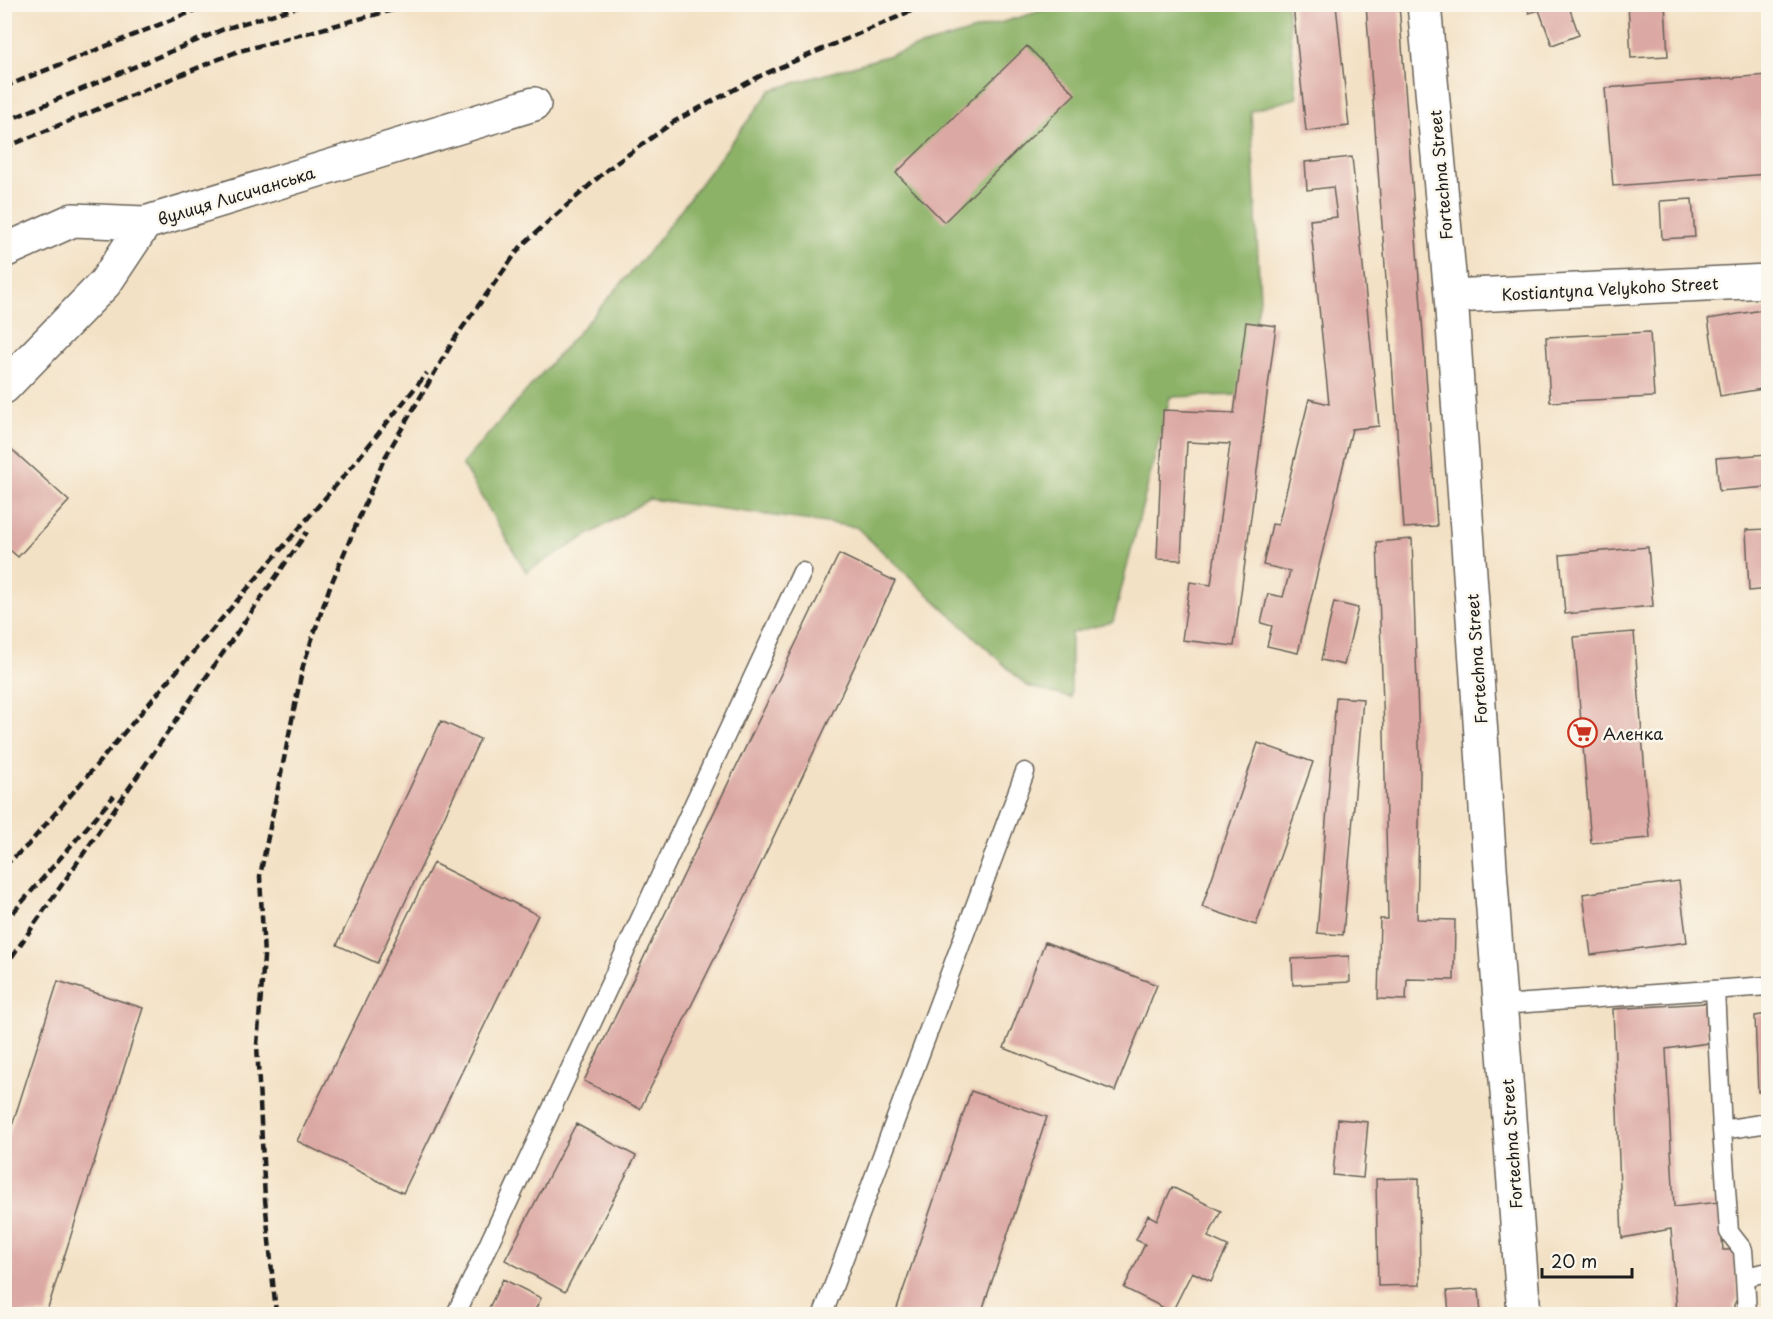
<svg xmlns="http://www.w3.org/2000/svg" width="1773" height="1319" font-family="'Playpen Sans',sans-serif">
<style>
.forest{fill:#8cb268;stroke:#546742;stroke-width:1.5}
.building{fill:#dca8a3}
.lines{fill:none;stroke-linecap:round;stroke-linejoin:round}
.service-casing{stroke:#676157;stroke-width:21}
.minor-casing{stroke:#676157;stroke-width:36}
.tertiary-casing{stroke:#676157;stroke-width:36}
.service{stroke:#fff;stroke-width:18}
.minor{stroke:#fff;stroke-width:33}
.tertiary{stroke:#fff;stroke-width:33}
.rail{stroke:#1c1c1c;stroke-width:4.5;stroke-dasharray:9 4.5;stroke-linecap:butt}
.labels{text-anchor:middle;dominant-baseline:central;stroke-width:5;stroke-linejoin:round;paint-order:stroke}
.street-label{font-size:16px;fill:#1c1c1c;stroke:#fbf7ec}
.poi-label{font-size:16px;fill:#1c1c1c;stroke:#fbf7ec;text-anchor:start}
</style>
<rect width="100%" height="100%" fill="#fbf7ec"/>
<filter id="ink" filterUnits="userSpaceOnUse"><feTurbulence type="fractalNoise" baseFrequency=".0167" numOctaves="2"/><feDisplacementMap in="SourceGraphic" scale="12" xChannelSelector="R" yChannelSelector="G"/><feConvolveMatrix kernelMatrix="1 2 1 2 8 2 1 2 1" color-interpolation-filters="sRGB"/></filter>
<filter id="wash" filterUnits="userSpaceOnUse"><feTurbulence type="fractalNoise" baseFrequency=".008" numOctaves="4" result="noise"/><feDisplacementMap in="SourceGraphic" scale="24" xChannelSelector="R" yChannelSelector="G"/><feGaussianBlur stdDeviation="1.35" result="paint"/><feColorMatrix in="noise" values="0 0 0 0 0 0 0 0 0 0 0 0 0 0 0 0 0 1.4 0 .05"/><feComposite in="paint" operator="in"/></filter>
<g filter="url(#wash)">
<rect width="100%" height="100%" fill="#f3e1c5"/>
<path class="forest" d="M1061 5H1287L1297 98 1251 111 1260 300 1241 395 1170 397 1113 622 1071 633V698L1027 686 856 527 649 499 526 572 462 464 648 253 771 90Z"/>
<g id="blocks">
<path class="building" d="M1366 4H1399L1437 526 1404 528Z
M1526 4H1568L1579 35 1552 45 1539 10 1529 13Z
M1628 4H1665L1668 56 1631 58Z
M1293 5H1336L1349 126 1306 131Z
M1027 46 1075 94 944 222 896 173Z
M1768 75V174L1613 186 1605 88Z
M1352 157 1379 426 1352 429 1298 653 1267 646 1272 626 1261 623 1268 594 1283 597 1290 571 1263 565 1272 524 1278 525 1309 399 1329 404 1310 220 1337 217 1333 187 1307 190 1305 162Z
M1692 199 1695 237 1662 239 1660 201Z
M1768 309V388L1720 396 1708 319Z
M1246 322 1276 326 1234 646 1182 640 1190 582 1211 585 1230 444 1187 442 1181 560 1157 559 1163 410 1234 413Z
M1650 332 1654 397 1550 402 1546 337Z
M8 446 69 501 18 557 4 545V449Z
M1768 454V487L1719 491 1716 458Z
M1768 529V589L1749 591 1746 530Z
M1412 539 1420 774 1417 919 1455 920 1454 980 1407 979 1406 1000 1378 999 1380 919H1388L1384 730 1377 542Z
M1648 547 1653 606 1565 614 1560 555Z
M839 554 895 581 744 899 640 1109 584 1081Z
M1334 602 1358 608 1344 665 1321 660Z
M1634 632 1650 838 1591 843 1574 637Z
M1336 697 1363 699 1343 935 1317 933Z
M441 721 480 739 377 963 337 945Z
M1258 743 1313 762 1256 925 1202 907Z
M433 863 538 915 403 1193 297 1141Z
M1679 881 1687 942 1591 955 1583 894Z
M1045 942 1157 985 1115 1091 1004 1048Z
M1349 956 1350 982 1293 985 1292 959Z
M58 981 143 1008 46 1314H10L4 1313V1151Z
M1706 1003 1708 1043 1666 1049 1674 1207 1719 1202 1723 1250H1735L1738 1297 1734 1305V1314H1677L1671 1229 1622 1238 1613 1009Z
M1768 1014V1091L1758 1092 1755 1016Z
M971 1091 1047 1117 981 1314H895Z
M1338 1119 1368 1122 1363 1178 1333 1175Z
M576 1124 636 1156 565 1292 505 1260Z
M1419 1178 1420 1285 1378 1286 1376 1179Z
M1172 1187 1221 1211 1208 1237 1228 1246 1211 1281 1192 1272 1172 1312 1124 1288 1145 1244 1136 1240 1148 1215 1157 1220Z
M503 1279 541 1298 533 1314H486Z
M1479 1289 1481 1314H1449L1447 1291Z"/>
</g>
</g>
<g filter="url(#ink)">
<use href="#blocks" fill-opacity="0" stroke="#676157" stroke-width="1.5"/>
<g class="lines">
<defs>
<path id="service" d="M1715 990 1722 1130 1768 1123
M1500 1005 1768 986
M1722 1130 1729 1232 1743 1250 1745 1277
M456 1314 802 572
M823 1314 1025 772
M1747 1314 1745 1277 1768 1272"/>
<path id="minor" d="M4 251 73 220 145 223
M4 387 105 283 145 223 534 104"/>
<path id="tertiary" d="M1424 4 1451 296 1492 896 1524 1314
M1451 296 1768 281"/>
</defs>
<use href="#service" class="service-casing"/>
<use href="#minor" class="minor-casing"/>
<use href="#tertiary" class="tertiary-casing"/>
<use href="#service" class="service"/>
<use href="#minor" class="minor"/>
<use href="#tertiary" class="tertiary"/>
<path class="rail" d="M4 87 211 4
M4 122 224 29 308 4
M4 148 236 52 415 4
M4 866 28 845 349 470 427 373
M4 923 114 796
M4 968 307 532
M276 1314 265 1199 257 1045 264 957 260 876 303 666 329 589 384 459 455 338 522 245 608 169 675 121 762 75 928 4"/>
</g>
</g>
<defs>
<symbol id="supermarket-ring" viewBox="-11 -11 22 22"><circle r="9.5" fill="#fbf7ec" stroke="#c8321e" stroke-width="1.5"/><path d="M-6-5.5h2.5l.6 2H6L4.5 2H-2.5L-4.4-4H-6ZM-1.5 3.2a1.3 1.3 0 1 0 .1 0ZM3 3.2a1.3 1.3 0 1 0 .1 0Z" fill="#c8321e"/></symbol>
</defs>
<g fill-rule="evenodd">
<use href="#supermarket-ring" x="1566" y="716" width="33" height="33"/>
</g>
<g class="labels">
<g class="street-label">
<text transform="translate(1440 175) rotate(-95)">Fortechna Street</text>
<text transform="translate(236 195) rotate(-17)">вулиця Лисичанська</text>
<text transform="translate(1610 288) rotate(-3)">Kostiantyna Velykoho Street</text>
<text transform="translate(1476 659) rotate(-94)">Fortechna Street</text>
<text transform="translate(1511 1144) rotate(-94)">Fortechna Street</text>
</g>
<g class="poi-label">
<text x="1603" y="733">Аленка</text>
</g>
</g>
<rect width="1773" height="1319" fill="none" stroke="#fbf7ec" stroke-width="24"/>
<path d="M1542 1268v9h90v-9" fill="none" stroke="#1c1c1c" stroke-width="3"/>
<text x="1551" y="1268" font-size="18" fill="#1c1c1c" stroke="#fbf7ec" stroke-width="4.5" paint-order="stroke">20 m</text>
</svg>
